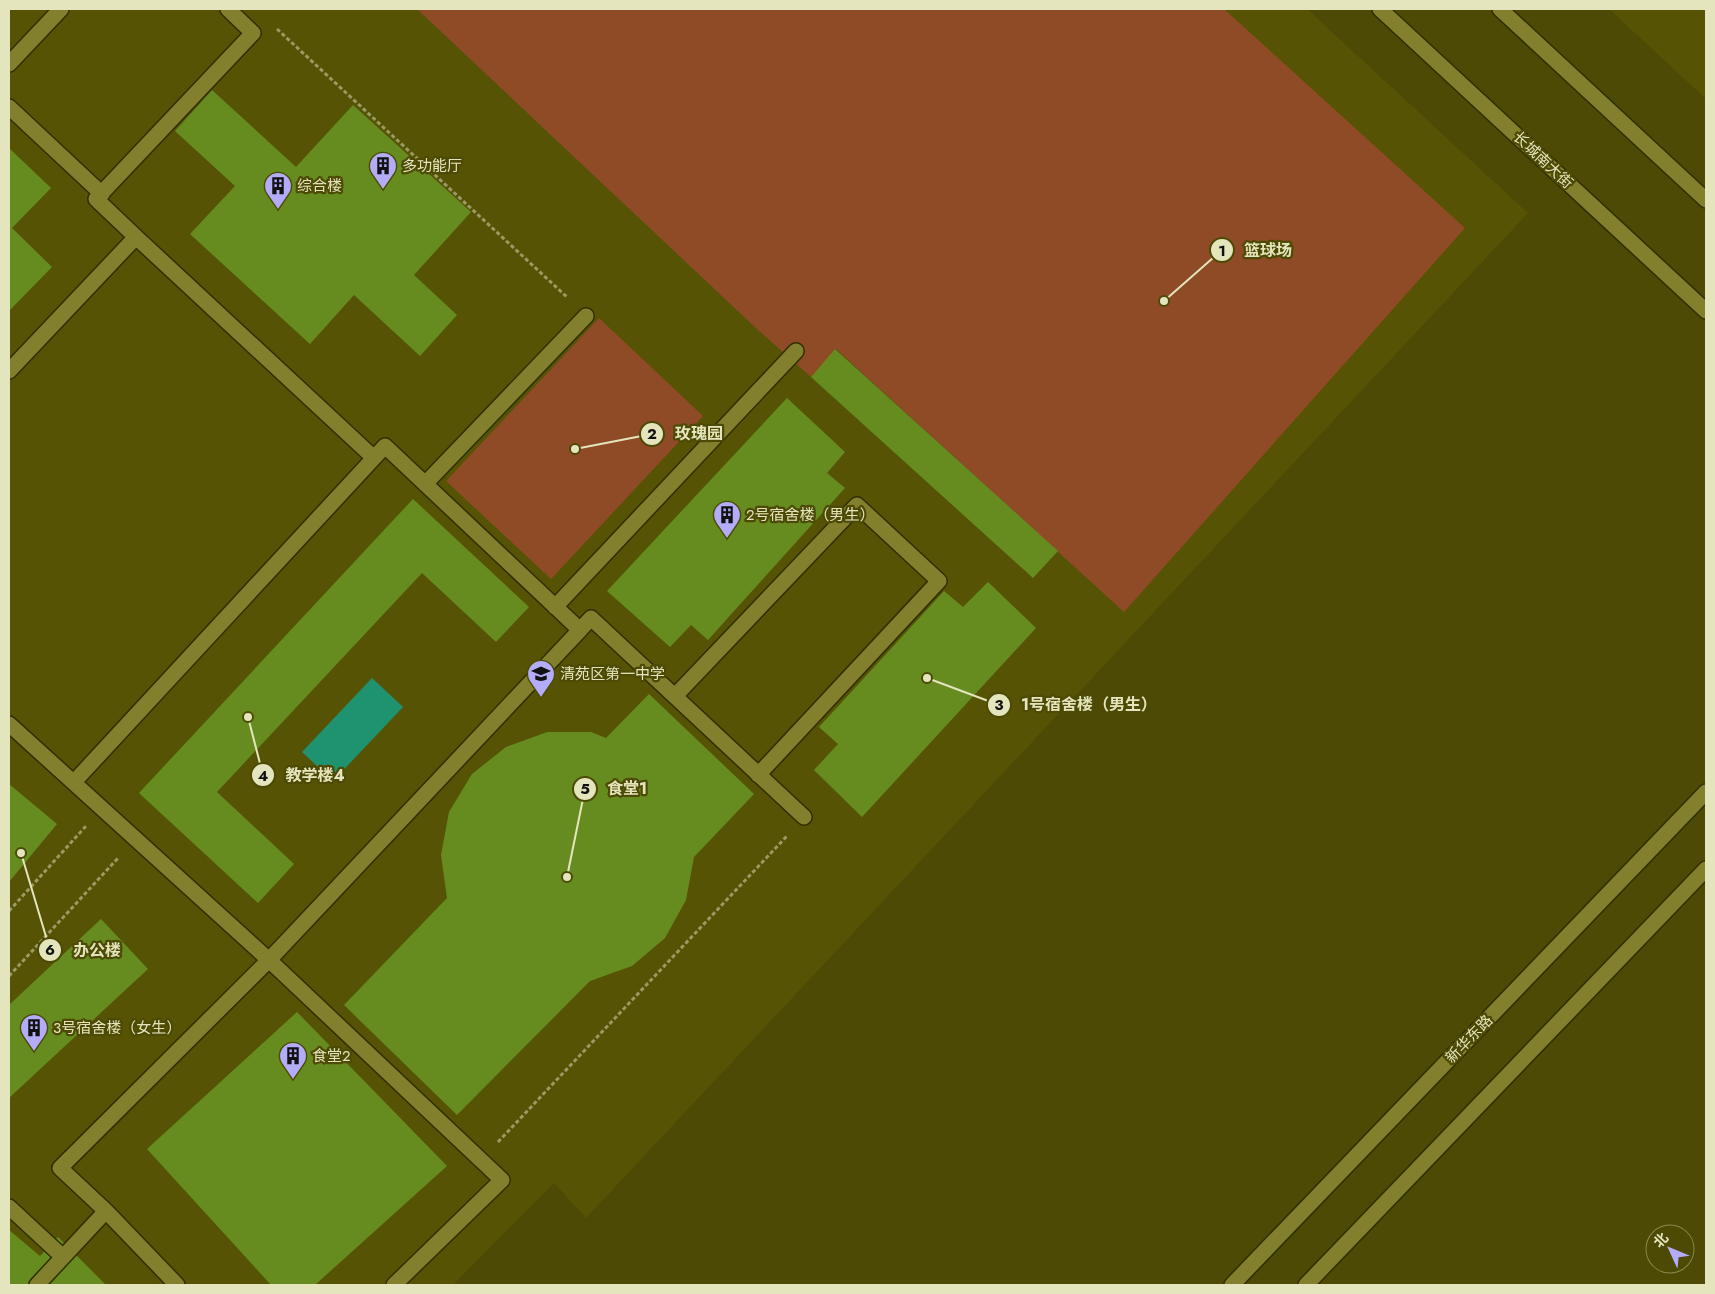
<svg xmlns="http://www.w3.org/2000/svg" width="1715" height="1294" font-family="Jost,'Noto Sans SC',sans-serif">
<style>
.built{fill:#565404}
.green{fill:#8e4b25}
.water{fill:#1f9270}
.building{fill:#668c20}
.lines{fill:none;stroke-linecap:round;stroke-linejoin:round}
.minor-casing{stroke:#312f02;stroke-width:18}
.path{stroke:#9b9a64;stroke-width:3;stroke-dasharray:4 2.5;stroke-linecap:butt}
.minor{stroke:#82802d;stroke-width:15}
.labels{text-anchor:middle;dominant-baseline:central;stroke-width:4.5;stroke-linejoin:round;paint-order:stroke}
.street-label{font-size:15px;fill:#e4e5bd;stroke:#4c4a04}
.poi-label{font-size:15px;fill:#e4e5bd;stroke:#4c4a04;text-anchor:start}
.leader{fill:none;stroke:#e4e5bd;stroke-width:2}
.callout-dot{fill:#e4e5bd;stroke:#4c4a04;stroke-width:2}
.mark-label{font-size:15px;text-anchor:middle;font-weight:bold;fill:#111}
.callout-label{font-size:16px;text-anchor:middle;font-weight:bold;fill:#e4e5bd;stroke:#4c4a04;stroke-width:4.5;stroke-linejoin:round;paint-order:stroke}
</style>
<rect width="100%" height="100%" fill="#4c4a04"/>
<path class="built" d="M9 9H1307L1528 213 586 1218 554 1183 453 1285H9Z
M1609 9H1706V99Z"/>
<path class="green" d="M417 9H1224L1465 228 1124 612 836 349 811 377 758 330Z
M599 318 703 416 551 579 446 481Z"/>
<path class="water" d="M372 678 403 707 333 781 302 752Z"/>
<path class="building" d="M212 90 296 167 353 105 471 212 414 275 457 315 420 356 354 295 310 344 190 234 235 186 175 131Z
M9 148 51 188 12 228 52 267 9 311Z
M835 349 1058 551 1033 578 811 377Z
M787 398 845 452 827 473 845 488 708 640 691 625 670 647 607 591Z
M413 499 529 607 496 642 422 573 217 792 294 864 258 903 139 793Z
M988 582 1036 628 862 817 814 770 838 744 819 727 944 591 963 607Z
M649 694 754 794 694 857 686 900 665 938 632 966 590 981 457 1115 344 1005 447 898 441 855 449 812 472 774 506 747 547 732H591L606 738Z
M9 784 57 824 9 882Z
M101 919 148 969 9 1098V1005Z
M297 1012 447 1166 315 1285H271L147 1149Z
M9 1230 40 1256 58 1237 106 1285H9Z"/>
<g class="lines">
<defs>
<path id="minor" d="M1380 9 1706 311
M1500 9 1706 200
M9 64 61 9
M9 107 102 194
M136 237 374 458
M9 371 136 237 96 199 253 33 228 9
M425 484 586 316
M555 607 796 351
M580 630 591 618 804 817
M675 696 857 505 939 581 758 775
M9 724 269 960 580 630 385 446 74 782
M9 1207 63 1257
M37 1285 106 1211
M177 1285 106 1211 60 1168 269 960 502 1180 394 1285
M1232 1285 1706 792
M1306 1285 1706 869"/>
</defs>
<use href="#minor" class="minor-casing"/>
<path class="path" d="M277 29 568 298
M9 911 86 826
M9 976 119 857
M498 1142 787 836"/>
<use href="#minor" class="minor"/>
</g>
<defs>
<symbol id="building-pin" viewBox="-11 -11 22 30"><path d="M0 17L-7.5 6A9.5 9.5 0 1 1 7.5 6Z" fill="#b3adf9" stroke="#4c4a04"/><path d="M-4-6H4V6H1V3H-1V6H-4ZM-2.5-4.3h1.7v1.8h-1.7ZM.8-4.3h1.7v1.8H.8ZM-2.5-1h1.7V.8h-1.7ZM.8-1h1.7V.8H.8Z" fill="#111"/></symbol>
<symbol id="school-pin" viewBox="-11 -11 22 30"><path d="M0 17L-7.5 6A9.5 9.5 0 1 1 7.5 6Z" fill="#b3adf9" stroke="#4c4a04"/><path d="M0-5L7-2L0 1L-7-2ZM-4 1L0 2.5L4 1V4Q0 6-4 4Z" fill="#111"/></symbol>
</defs>
<g fill-rule="evenodd">
<use href="#building-pin" x="367" y="150" width="32" height="43"/>
<use href="#building-pin" x="262" y="170" width="32" height="43"/>
<use href="#building-pin" x="711" y="499" width="32" height="43"/>
<use href="#school-pin" x="525" y="658" width="32" height="43"/>
<use href="#building-pin" x="18" y="1012" width="32" height="43"/>
<use href="#building-pin" x="277" y="1040" width="32" height="43"/>
</g>
<g class="labels">
<g class="street-label">
<text transform="translate(1543 160) rotate(43)">长城南大街</text>
<text transform="translate(1469 1039) rotate(-46)">新华东路</text>
</g>
<g class="poi-label">
<text x="402" y="166">多功能厅</text>
<text x="297" y="186">综合楼</text>
<text x="746" y="515">2号宿舍楼（男生）</text>
<text x="560" y="674">清苑区第一中学</text>
<text x="53" y="1028">3号宿舍楼（女生）</text>
<text x="312" y="1056">食堂2</text>
</g>
</g>
<path class="leader" d="M1164 301L1222 250M575 449L652 434M927 678L999 705M248 717L263 775M567 877L585 789M21 853L50 950"/>
<g class="callout-dot">
<circle cx="1164" cy="301" r="5"/>
<circle cx="575" cy="449" r="5"/>
<circle cx="927" cy="678" r="5"/>
<circle cx="248" cy="717" r="5"/>
<circle cx="567" cy="877" r="5"/>
<circle cx="21" cy="853" r="5"/>
<circle cx="1222" cy="250" r="12"/>
<circle cx="652" cy="434" r="12"/>
<circle cx="999" cy="705" r="12"/>
<circle cx="263" cy="775" r="12"/>
<circle cx="585" cy="789" r="12"/>
<circle cx="50" cy="950" r="12"/>
</g>
<g class="mark-label">
<text x="1222" y="256">1</text>
<text x="652" y="439">2</text>
<text x="999" y="710">3</text>
<text x="263" y="781">4</text>
<text x="585" y="794">5</text>
<text x="50" y="955">6</text>
</g>
<g class="callout-label">
<text x="1268" y="256">篮球场</text>
<text x="699" y="439">玫瑰园</text>
<text x="1089" y="710">1号宿舍楼（男生）</text>
<text x="315" y="781">教学楼4</text>
<text x="627" y="794">食堂1</text>
<text x="97" y="956">办公楼</text>
</g>
<rect width="1715" height="1294" fill="none" stroke="#e4e5bd" stroke-width="20"/>
<g transform="translate(1670 1249) rotate(314)"><circle r="24" fill="#4c4a04" stroke="#89884e"/>
<path d="M0-4L9 19L0 12L-9 19Z" fill="#b3adf9"/>
<text y="-8" font-size="14" font-weight="bold" text-anchor="middle" fill="#e4e5bd">北</text>
</g>
</svg>
